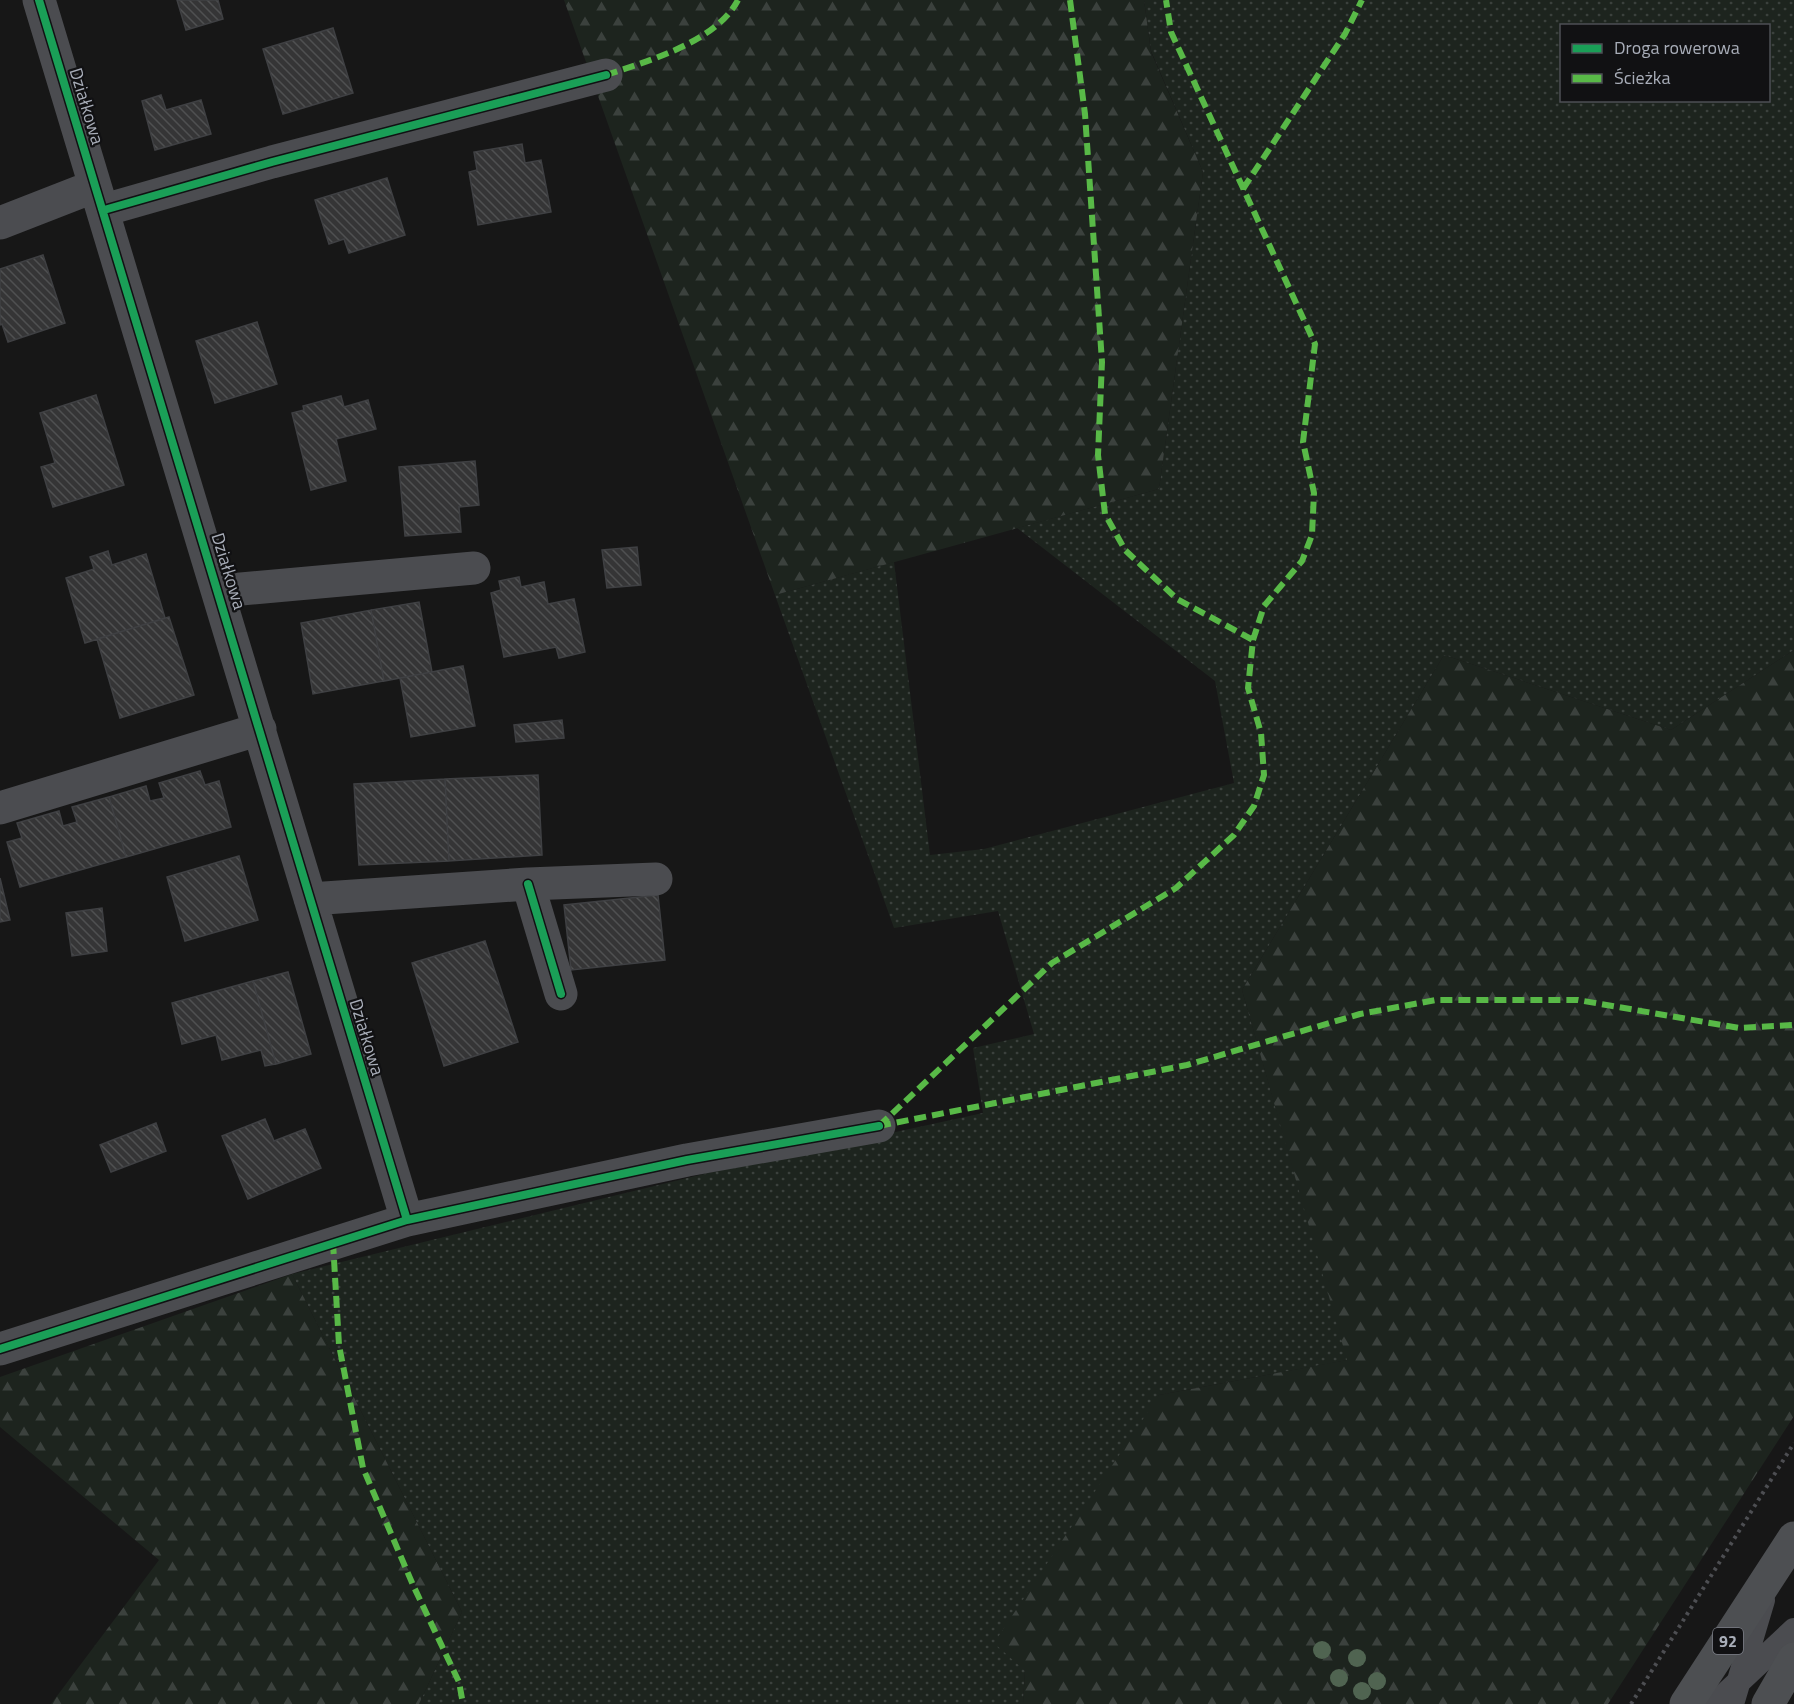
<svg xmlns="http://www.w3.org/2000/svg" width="1794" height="1704" font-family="'Titillium Web',sans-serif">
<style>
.grass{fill:url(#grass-dots);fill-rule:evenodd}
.forest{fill:url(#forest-firs)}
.building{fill:url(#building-back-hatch);stroke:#3f4043;stroke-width:1.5}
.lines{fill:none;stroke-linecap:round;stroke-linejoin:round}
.path{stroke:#4d4e52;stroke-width:4;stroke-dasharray:3 4.5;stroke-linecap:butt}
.lane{stroke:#4b4c50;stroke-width:24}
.street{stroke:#4b4c50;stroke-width:33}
.primary{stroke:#4d4f52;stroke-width:33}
.quiet{stroke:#58b947;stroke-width:6;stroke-dasharray:12 6;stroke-linecap:butt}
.cycleway-casing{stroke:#111113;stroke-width:11}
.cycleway{stroke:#1a9f57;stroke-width:8}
.tree{fill:#506451}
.labels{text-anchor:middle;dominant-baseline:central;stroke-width:4.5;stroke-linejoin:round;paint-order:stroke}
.shield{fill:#111113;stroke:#7b7e86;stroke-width:1.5}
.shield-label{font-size:16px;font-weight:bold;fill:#a8adb8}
.street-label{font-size:18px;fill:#a8adb8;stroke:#111113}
</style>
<defs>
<pattern id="grass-dots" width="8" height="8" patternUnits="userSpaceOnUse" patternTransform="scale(1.5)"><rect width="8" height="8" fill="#1d241e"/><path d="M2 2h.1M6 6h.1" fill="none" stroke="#3b413d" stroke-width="1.8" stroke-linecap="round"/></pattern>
<pattern id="forest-firs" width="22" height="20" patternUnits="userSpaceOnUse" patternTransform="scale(1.5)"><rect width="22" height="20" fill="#1d241e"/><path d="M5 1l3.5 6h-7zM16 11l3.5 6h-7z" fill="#3b413d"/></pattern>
<pattern id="building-back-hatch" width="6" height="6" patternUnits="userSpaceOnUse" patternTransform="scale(1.5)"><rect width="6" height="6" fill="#353536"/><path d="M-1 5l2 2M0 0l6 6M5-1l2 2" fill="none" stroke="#4f5051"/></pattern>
</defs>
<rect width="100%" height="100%" fill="#171717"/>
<path class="grass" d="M1144 0H1794V650L1671 730 1444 655 1242 990 1348 1360 1159 1395 1025 1671 1023 1704H419L462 1612 292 1274 712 1172 983 1113 973 1048 1034 1034 998 911 894 928 775 595 894 562 930 855 984 849 1234 783 1215 681 1017 528 1159 489 1203 172 1151 51ZM1562 26H1768V100H1562Z"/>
<path class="forest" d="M564 0H1144L1151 52 1203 172 1159 489 775 595Z
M1794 650V1416L1608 1704H1023L1025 1671 994 1643 1159 1395 1347 1360 1242 990 1444 655 1671 730Z
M292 1274 462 1612 419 1704H51L159 1560 0 1427V1377Z"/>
<path class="building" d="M177 0H218L223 19 186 30Z
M333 28 353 93 283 114 263 49Z
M161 95 166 110 201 100 211 134 155 150 142 101Z
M522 144 525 163 541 160 551 212 478 225 469 172 477 170 474 152Z
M387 178 405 235 349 253 344 239 329 244 315 200Z
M43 255 65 323 8 342 2 324 0 325V269Z
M257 322 277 384 215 403 196 341Z
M96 395 124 485 53 507 41 467 55 463 40 413Z
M341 396 344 407 368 400 376 429 336 439 346 481 311 490 292 413 304 410 303 406Z
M475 461 479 505 459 507 461 532 405 536 399 467Z
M637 547 641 585 607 588 602 550Z
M108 551 112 565 146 554 165 618 85 643 66 578 94 569 90 557Z
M519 577 521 587 544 582 548 604 574 599 585 652 559 658 556 647 504 657 491 593 501 590 499 581Z
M419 602 432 672 384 681 371 610Z
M371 610 384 681 313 694 301 623Z
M169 617 194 695 120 718 97 639Z
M463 666 475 726 411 737 400 678Z
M562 720 564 738 516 742 514 725Z
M200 771 205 785 219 781 231 827 126 857 109 797 146 786 150 801 164 798 159 783Z
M538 775 542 855 449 861 445 779Z
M445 779 449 861 359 865 354 784Z
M109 797 126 857 20 887 7 842 22 838 17 823 59 811 63 826 77 822 72 807Z
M239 856 258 920 185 941 167 877Z
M0 878 10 920 0 922Z
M658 895 665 960 571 970 564 905Z
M102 908 107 951 72 956 66 913Z
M485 941 518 1042 444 1066 412 963Z
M288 972 311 1054 276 1064 253 981Z
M253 981 276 1064 265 1066 261 1050 222 1060 216 1035 182 1044 172 1003Z
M265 1119 274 1141 305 1129 321 1168 248 1199 222 1136Z
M156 1123 166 1151 111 1172 100 1145Z"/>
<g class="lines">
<path class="path" d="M1631 1704 1794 1443"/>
<path class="lane" d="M1715 1704 1794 1630
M1732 1704 1763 1600"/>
<path class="street" d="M39 0 407 1220
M104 210 272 162 606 75
M0 223 95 186
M219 591 474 568
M0 808 260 729
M528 884 561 994
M310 899 528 884 656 879
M0 1349 407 1220 687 1160 879 1126"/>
<path class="primary" d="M1686 1704 1794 1538
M1768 1704 1794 1659"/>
<path class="quiet" d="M1070 0 1085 114 1102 362 1098 455 1105 514 1125 550 1177 599 1253 640
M606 75C648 61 716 42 738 0
M1243 189 1345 34 1362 0
M879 1126 1052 963 1176 888 1234 835 1254 806 1264 775 1261 733 1248 688 1253 640 1264 606 1302 561 1312 535 1314 493 1303 442 1315 344 1171 32 1166 0
M879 1126 1187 1065 1360 1014 1436 1000H1578L1739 1028 1794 1025
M333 1242 339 1345 363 1468 413 1585 459 1682 463 1704"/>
<defs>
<path id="cycleway" d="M39 0 407 1220
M104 210 272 162 606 75
M528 884 561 994
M0 1349 407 1220 687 1160 879 1126"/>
</defs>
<use href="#cycleway" class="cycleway-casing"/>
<use href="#cycleway" class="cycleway"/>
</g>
<g class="tree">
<circle cx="1322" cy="1650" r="9"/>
<circle cx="1357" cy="1658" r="9"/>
<circle cx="1339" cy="1678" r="9"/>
<circle cx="1377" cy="1681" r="9"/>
<circle cx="1362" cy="1691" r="9"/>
</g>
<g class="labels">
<rect class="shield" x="1713" y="1628" width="30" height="26" rx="4.5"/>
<g class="shield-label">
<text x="1728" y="1641">92</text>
</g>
<g class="street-label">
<text transform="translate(87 106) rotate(73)">Działkowa</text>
<text transform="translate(229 571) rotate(73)">Działkowa</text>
<text transform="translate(367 1037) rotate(73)">Działkowa</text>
</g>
</g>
<rect x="1560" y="24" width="210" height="78" fill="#111113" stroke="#4d4f55" stroke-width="1.5"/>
<rect x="1572" y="44" width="30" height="9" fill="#1a9f57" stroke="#4d4f55" stroke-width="1.5"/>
<text x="1614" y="54" font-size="18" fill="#a8adb8">Droga rowerowa</text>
<rect x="1572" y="74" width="30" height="9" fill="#58b947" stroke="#4d4f55" stroke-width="1.5"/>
<text x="1614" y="84" font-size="18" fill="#a8adb8">Ścieżka</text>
</svg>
